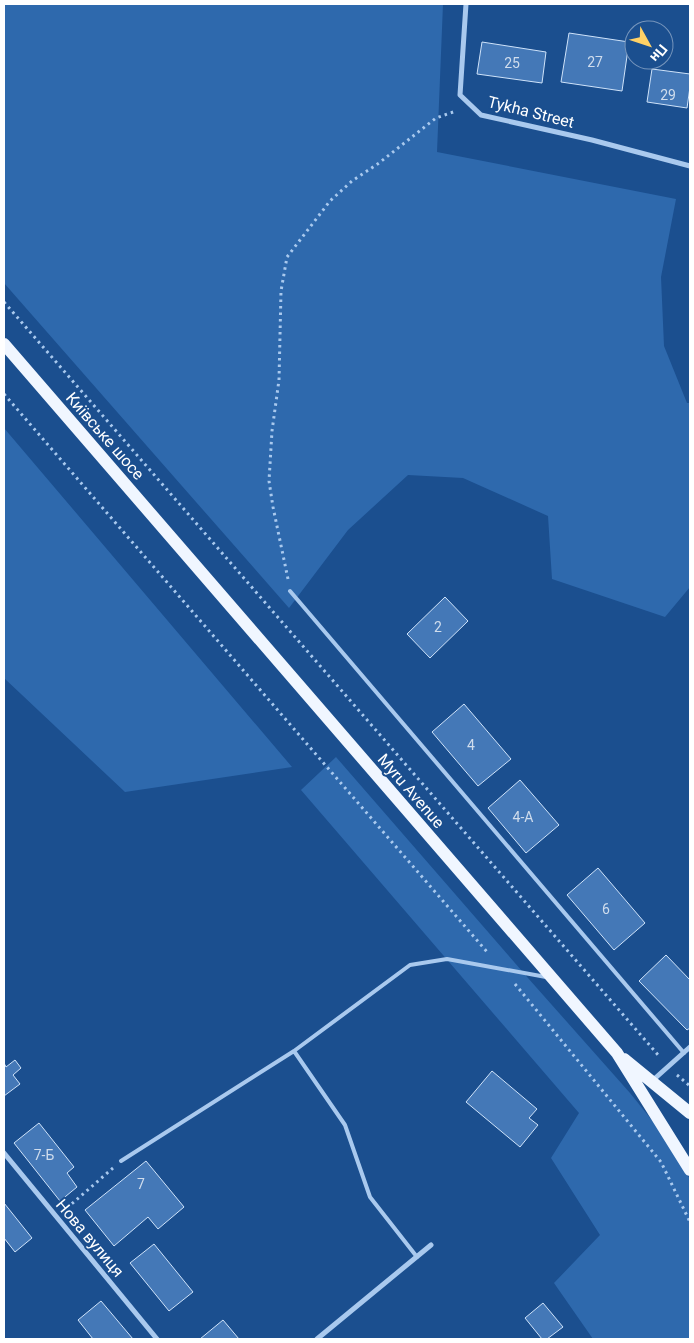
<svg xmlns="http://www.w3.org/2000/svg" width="694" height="1343" font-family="Roboto,sans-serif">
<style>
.green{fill:#2e69ad}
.building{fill:#4478b7;stroke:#cfe3fa}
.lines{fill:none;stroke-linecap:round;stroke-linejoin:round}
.path{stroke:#a9c9ee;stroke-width:3;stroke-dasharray:2.5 4;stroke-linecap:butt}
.lane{stroke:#a9c9ee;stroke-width:4}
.street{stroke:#a9c9ee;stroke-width:5}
.primary{stroke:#f0f6ff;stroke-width:12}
.labels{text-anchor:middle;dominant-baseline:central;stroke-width:4;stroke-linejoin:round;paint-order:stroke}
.number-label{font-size:14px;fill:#d0dded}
.street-label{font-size:16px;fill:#fff;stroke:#1b4f8f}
</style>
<rect width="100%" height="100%" fill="#1b4f8f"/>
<path class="green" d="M4 4H443L437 152 676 199 661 277 664 346 687 403H690V587L665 617 552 579 548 516 463 478 408 475 348 530 289 608 4 283Z
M4 428 292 767 125 792 4 678Z
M336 757 528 978 630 1093 659 1129 690 1179V1339H593L554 1283 600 1235 551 1158 579 1113 301 790Z"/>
<path class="building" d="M569 33 629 42 622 91 561 82Z
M482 42 546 52 542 83 477 74Z
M652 69 690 74V87L687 108 647 102Z
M445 597 468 621 430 658 407 634Z
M464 704 511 759 478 786 432 732Z
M520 780 559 825 526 853 488 808Z
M598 868 645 923 614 950 567 895Z
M666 955 690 980V1028L687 1030 639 981Z
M15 1060 21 1068 13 1075 20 1084 4 1096V1063L6 1067Z
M492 1071 537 1109 529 1118 538 1125 520 1147 466 1102Z
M39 1123 74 1167 67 1173 77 1187 60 1201 14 1143Z
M146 1161 184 1207 158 1229 148 1217 114 1246 85 1210Z
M4 1203 32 1238 15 1252 4 1238Z
M154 1244 193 1292 169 1311 130 1263Z
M101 1301 133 1339H93L78 1320Z
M543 1303 563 1327 547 1339H542L525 1318Z
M223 1320 239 1339H200Z"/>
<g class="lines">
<path class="path" d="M4 302 659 1056
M4 394 488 953
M288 579 273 507 269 481 272 431 279 380 281 291 287 257 330 201 352 181 379 163 436 118 456 111
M515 984 661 1162 690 1222
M677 1075 690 1086
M67 1208 113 1168"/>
<path class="lane" d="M290 591 684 1053
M121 1161 294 1051
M417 1257 370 1197 345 1125 294 1051 410 965 447 959 546 977"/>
<path class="street" d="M466 4 460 95 481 115 592 140 690 166
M652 1081 690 1047
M4 1153 157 1339
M317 1339 431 1245"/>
<path class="primary" d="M4 344 617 1053 690 1170
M624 1059 690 1113"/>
</g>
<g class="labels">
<g class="number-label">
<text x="595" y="62">27</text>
<text x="512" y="63">25</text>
<text x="668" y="95">29</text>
<text x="438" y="627">2</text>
<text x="471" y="745">4</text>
<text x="523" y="817">4-А</text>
<text x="606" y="909">6</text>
<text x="44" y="1155">7-Б</text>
<text x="141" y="1184">7</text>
</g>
<g class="street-label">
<text transform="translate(531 112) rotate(14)">Tykha Street</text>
<text transform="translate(105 436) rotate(49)">Київське шосе</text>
<text transform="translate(411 791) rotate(49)">Myru Avenue</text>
<text transform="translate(90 1238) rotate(50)">Нова вулиця</text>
</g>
</g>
<rect width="694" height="1343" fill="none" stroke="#ffffff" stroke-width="10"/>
<g transform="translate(649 45) rotate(130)"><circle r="24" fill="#1b4f8f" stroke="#7695bc"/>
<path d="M0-4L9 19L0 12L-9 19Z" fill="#ffd166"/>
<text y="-8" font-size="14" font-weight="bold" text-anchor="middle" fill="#ffffff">Пн</text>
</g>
</svg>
